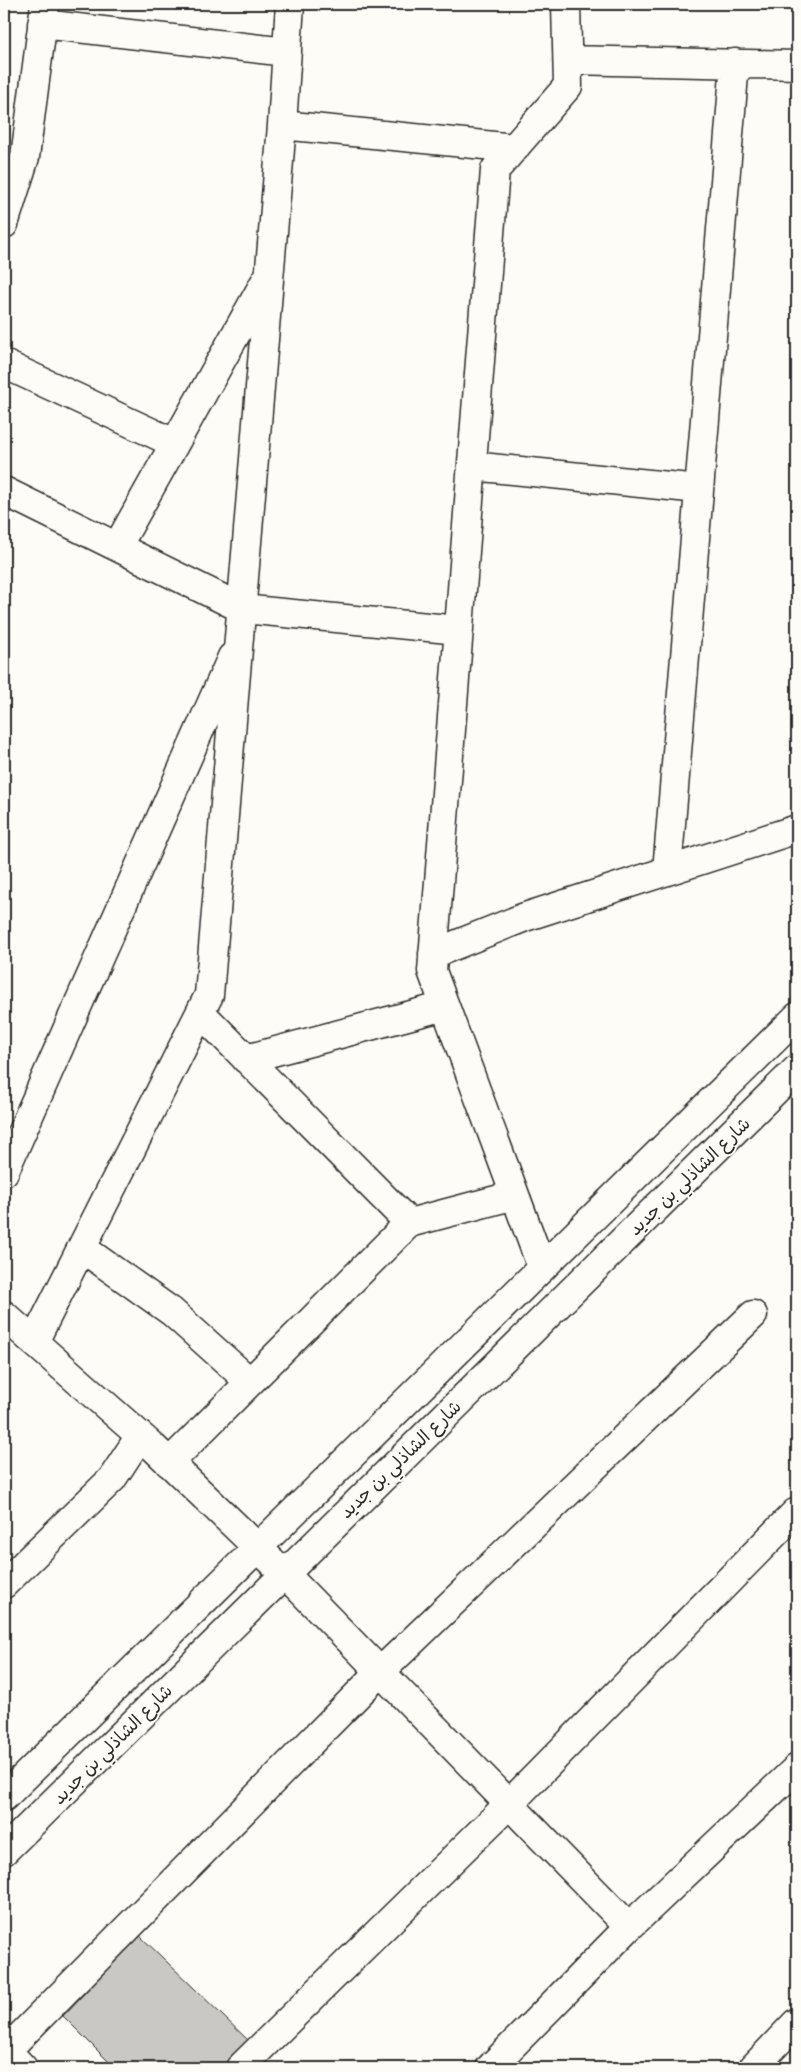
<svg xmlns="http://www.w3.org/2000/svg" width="801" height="2072" font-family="Delius,'Playpen Sans Arabic',sans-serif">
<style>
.building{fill:#c9c8c4;stroke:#2b2b2b}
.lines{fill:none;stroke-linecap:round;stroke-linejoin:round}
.street-casing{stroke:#2b2b2b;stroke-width:31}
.secondary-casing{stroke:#2b2b2b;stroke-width:31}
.street{stroke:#fdfcf7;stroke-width:28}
.secondary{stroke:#fdfcf7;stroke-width:28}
.labels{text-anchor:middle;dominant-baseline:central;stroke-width:4;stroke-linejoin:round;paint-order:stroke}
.street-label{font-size:18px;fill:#2b2b2b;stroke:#fdfcf7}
</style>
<rect width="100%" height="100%" fill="#fdfcf7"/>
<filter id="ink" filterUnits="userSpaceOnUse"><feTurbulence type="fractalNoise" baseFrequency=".02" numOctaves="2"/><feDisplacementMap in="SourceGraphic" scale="10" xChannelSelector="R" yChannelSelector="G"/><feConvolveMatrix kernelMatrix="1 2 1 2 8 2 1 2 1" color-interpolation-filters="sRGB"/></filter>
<g filter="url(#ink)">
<path class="building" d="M139 1935 250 2042 223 2068H115L63 2016Z"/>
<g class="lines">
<defs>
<path id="street" d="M290 4 282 125 209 995 34 1342 153 1447 284 1573 629 1927
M42 24 287 52
M568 60 797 65
M282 125 515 148
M4 224 25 157 45 4
M4 364 174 443
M472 466 699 489
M4 491 243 609 459 630
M117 547 266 280
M667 871 735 63
M433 954 525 917 797 829
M201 1013 409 1223
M246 1059 445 1006
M4 1172 232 657
M82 1248 172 1312 250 1382
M542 1268 432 971 495 170 568 86 566 4
M4 1315 34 1342
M169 1463 409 1223 515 1195
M4 1584 112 1479 140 1436
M4 2048 23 2068
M4 2053 380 1672 753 1315
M240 2068 509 1804 795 1513
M490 2068 629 1927 797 1768
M753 2068 796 2023"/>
<path id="secondary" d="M4 1797 797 1017
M4 1851 797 1069"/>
</defs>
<use href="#street" class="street-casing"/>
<use href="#secondary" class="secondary-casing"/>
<use href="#street" class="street"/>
<use href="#secondary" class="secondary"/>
</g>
</g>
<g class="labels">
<g class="street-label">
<text transform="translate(689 1176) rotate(-44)">شارع الشاذلي بن جديد</text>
<text transform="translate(400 1459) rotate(-44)">شارع الشاذلي بن جديد</text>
<text transform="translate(112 1744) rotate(-45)">شارع الشاذلي بن جديد</text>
</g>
</g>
<rect width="801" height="2072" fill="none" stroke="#fdfcf7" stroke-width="20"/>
<rect x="10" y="10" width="781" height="2052" fill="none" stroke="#2b2b2b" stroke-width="2" filter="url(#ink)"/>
</svg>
